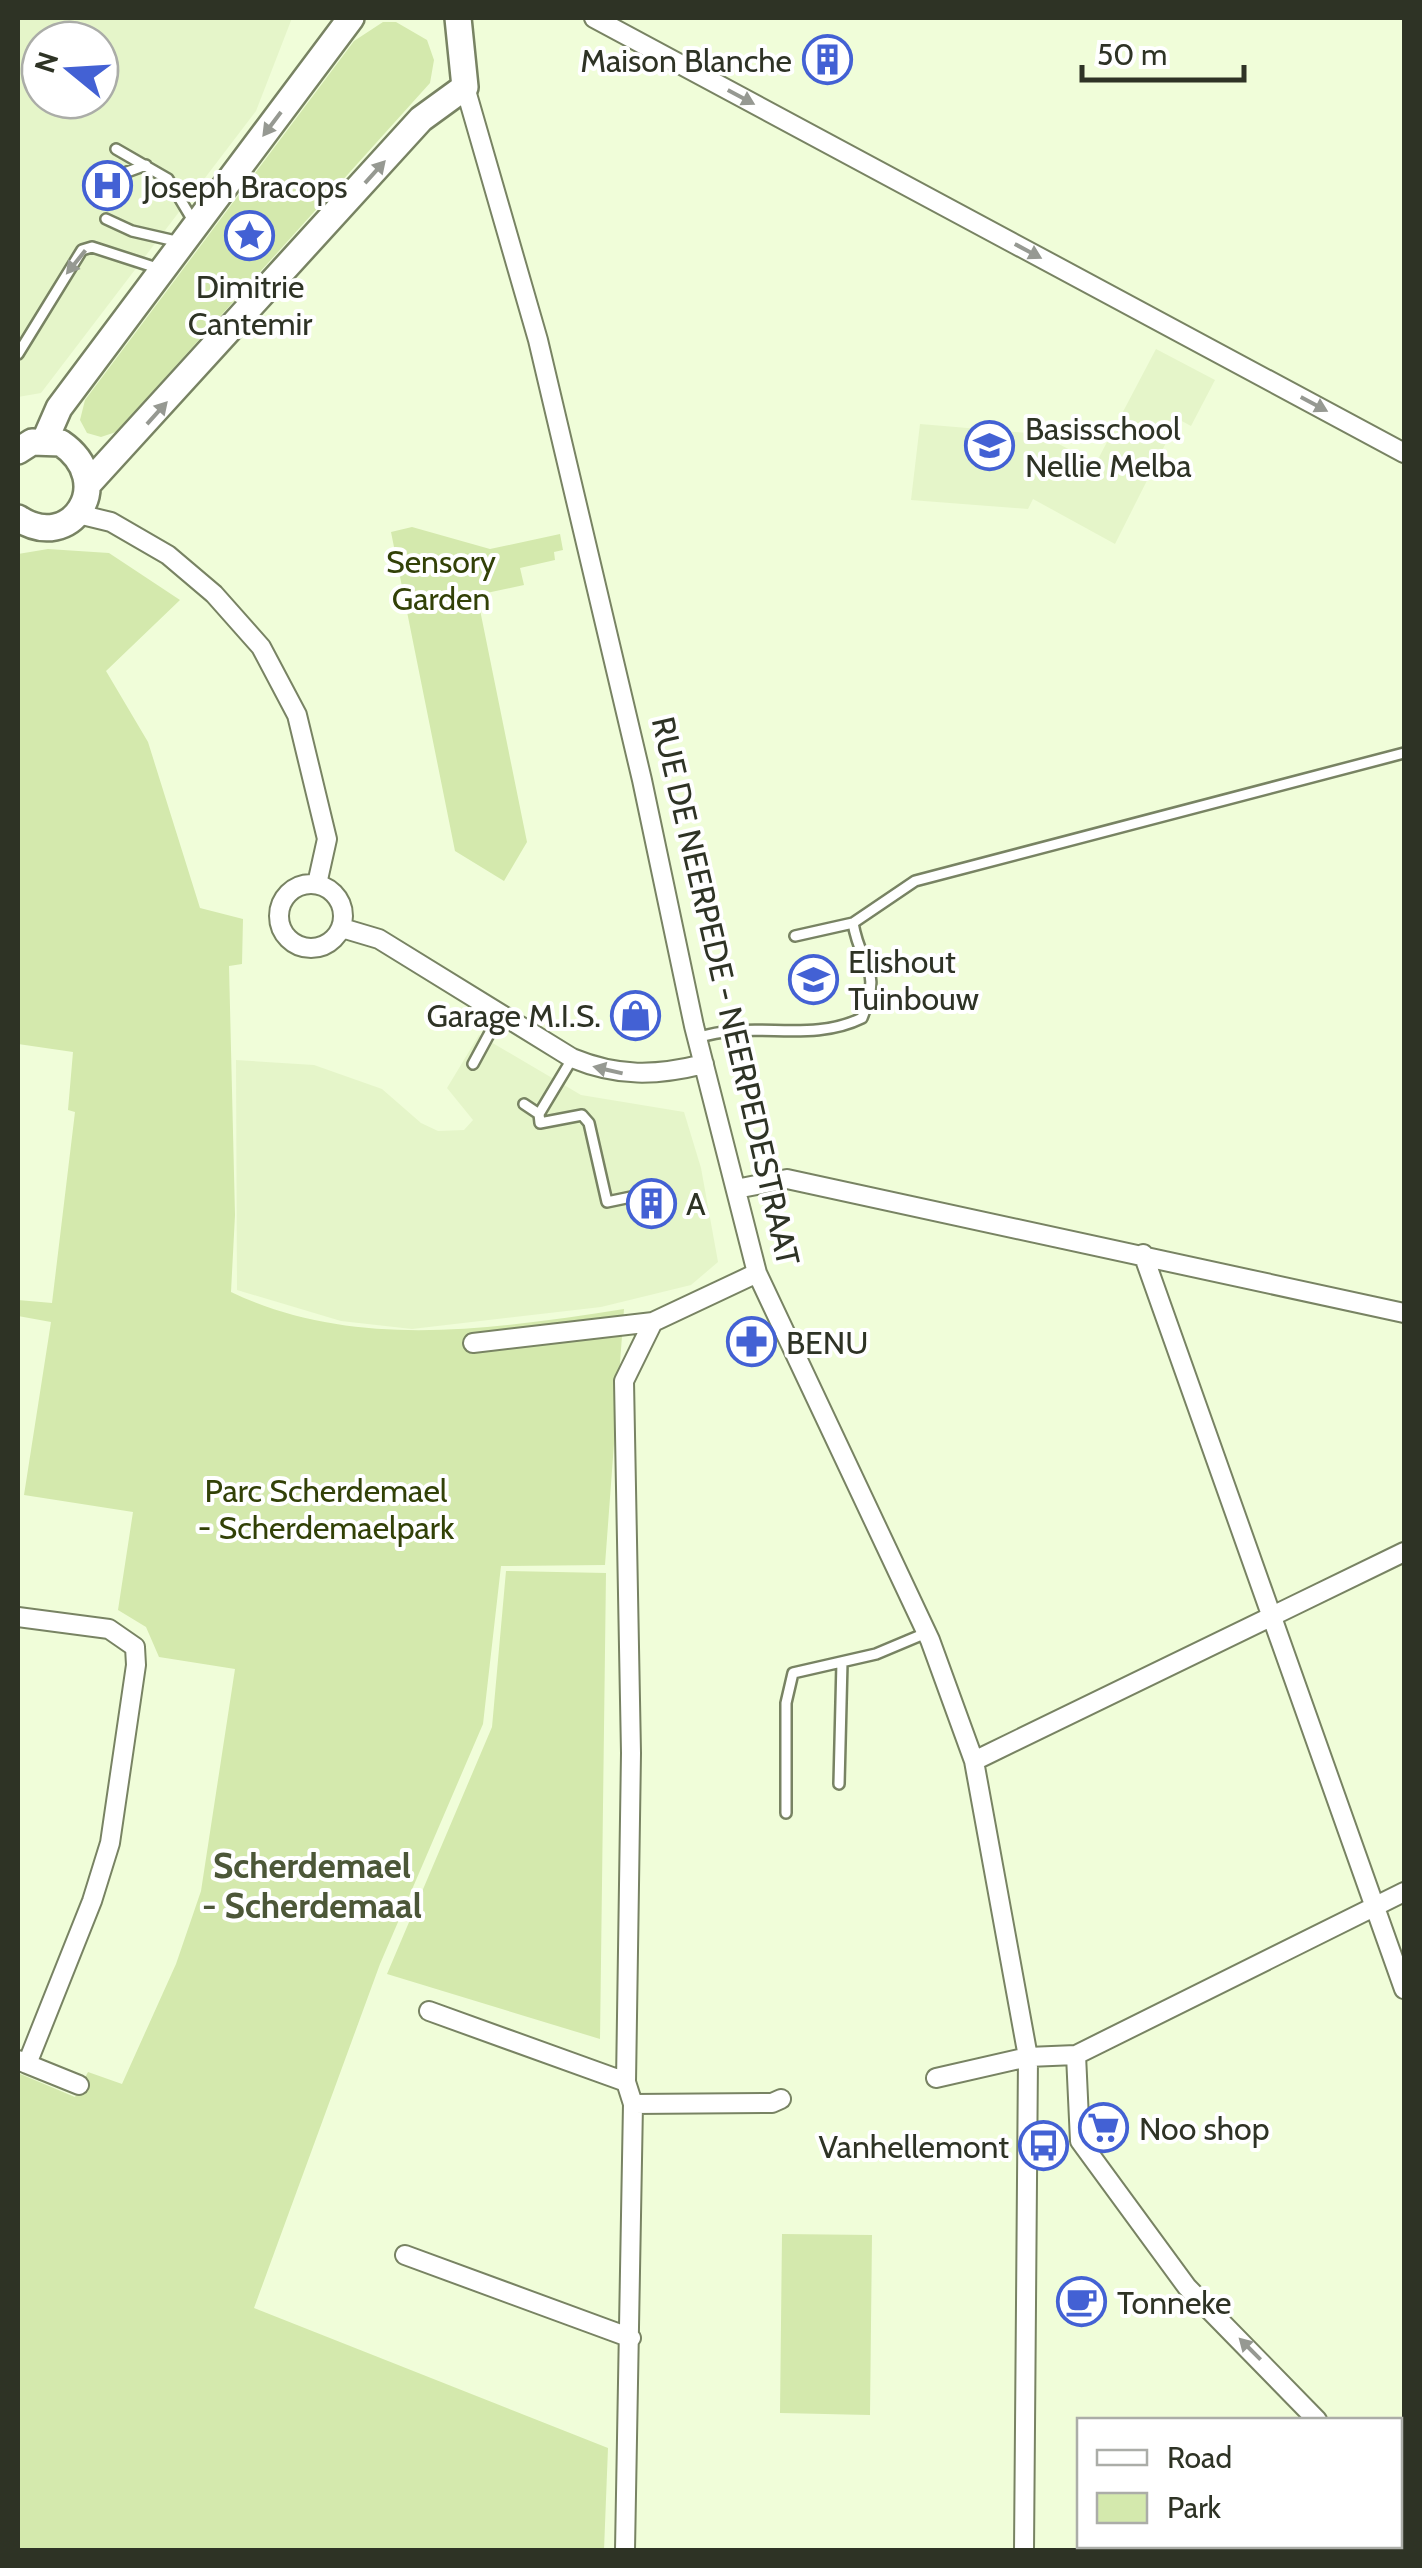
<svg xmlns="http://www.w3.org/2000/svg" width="1422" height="2568" font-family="Cabin,sans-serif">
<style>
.built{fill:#e5f5c9;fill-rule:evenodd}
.green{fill:#d4e9ad}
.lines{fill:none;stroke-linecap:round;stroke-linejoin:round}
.lane-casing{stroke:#788363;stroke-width:14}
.street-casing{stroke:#788363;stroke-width:22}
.secondary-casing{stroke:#788363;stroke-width:30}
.lane{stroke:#fff;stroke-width:9}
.street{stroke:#fff;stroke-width:18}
.secondary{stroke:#fff;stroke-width:25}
.oneway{fill:#969992}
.labels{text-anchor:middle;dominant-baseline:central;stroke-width:8;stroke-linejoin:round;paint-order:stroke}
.poi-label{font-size:32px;fill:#2e3325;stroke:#fff;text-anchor:start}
.park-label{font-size:32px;fill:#324107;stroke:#fff}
.street-label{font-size:32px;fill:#2e3325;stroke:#fff}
.neighbourhood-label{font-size:35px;font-weight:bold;fill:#4c5738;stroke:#fff}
</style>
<rect width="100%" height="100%" fill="#f0fdd9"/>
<path class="built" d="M18 18H292L256 111 41 393 18 397ZM40 40H100V100H40Z
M1156 349 1215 380 1191 426 1178 419 1115 544 1033 499 1028 509 911 500 920 424 1039 434 1096 463Z
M479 1035 581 1095 684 1112 701 1168 718 1262 691 1285 601 1307 412 1329 341 1321 237 1290 236 1060 314 1065 382 1089 421 1123 438 1131 464 1130 473 1120 447 1088Z"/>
<path class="green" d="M383 22H396L427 40 434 60 430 83 116 432 101 437 87 433 80 420 85 400 354 41Z
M412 527 490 549 560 534 563 550 554 552 555 560 520 568 524 585 477 595 527 842 504 881 455 851 391 532Z
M48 549 109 553 180 600 106 671 148 742 200 908 243 919 242 964 229 966 235 1215 231 1292C354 1351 494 1329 624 1309L605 1565 501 1566 483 1724 380 1964 254 2308 608 2448 604 2550H18V2073L75 2097 88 2072 122 2084 176 1964 201 1891 235 1669 159 1657 146 1627 118 1610 133 1512 24 1495 51 1322 18 1316V1300L52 1303 75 1112 68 1110 73 1052 18 1044V554Z
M506 1571 606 1573 600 2039 387 1974 492 1727Z
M782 2234 872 2235 870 2415 780 2413Z"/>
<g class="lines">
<defs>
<path id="lane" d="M116 149 168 179 195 224
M127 172 146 165
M106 219 132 231 180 242
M18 354 82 250 92 247 160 269
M795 936 853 923
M697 1038C753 1019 809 1044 862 1018 883 966 861 970 853 923L915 881 1404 753
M572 1059 539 1114 540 1123 582 1115 589 1123 607 1202 631 1197
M473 1064 500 1014
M524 1104 539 1114
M839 1784 842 1662
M786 1813V1703L793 1673 876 1654 926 1633"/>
<path id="street" d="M594 18 1404 453
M465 87 538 340 642 780 694 1026 757 1273 930 1640 974 1761 1028 2057 1024 2550
M78 514 111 522 168 555 214 594 261 647 297 715 327 839 317 884
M279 916a32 32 0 1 1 64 0a32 32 0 1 1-64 0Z
M342 928 379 939 572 1058C618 1077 656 1076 704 1064
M736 1189 787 1179 1404 1313
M1143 1254 1404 1989
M473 1343 653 1322
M18 1617 109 1629 135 1647 136 1665 110 1843 92 1901 27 2064 18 2060
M974 1761 1404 1552
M429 2011 626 2082
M1076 2055 1080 2141 1187 2287 1317 2420
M27 2064 79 2085
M936 2078 1028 2057 1076 2055 1404 1892
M633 2104 772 2103 781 2099
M405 2255 631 2338
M1400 2503 1404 2508
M625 2550 633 2104 626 2082 631 1753 624 1381 653 1322 757 1273"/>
<path id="secondary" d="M45 440 59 408 351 18
M18 451 32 442 61 443C118 482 71 554 18 518
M89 483 421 119 465 87 458 18"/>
</defs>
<use href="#lane" class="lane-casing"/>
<use href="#street" class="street-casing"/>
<use href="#secondary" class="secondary-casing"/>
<use href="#lane" class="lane"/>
<use href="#street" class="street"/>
<use href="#secondary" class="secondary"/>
</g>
<defs><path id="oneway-solid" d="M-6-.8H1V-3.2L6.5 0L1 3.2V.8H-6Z" transform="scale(2.5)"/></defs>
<g class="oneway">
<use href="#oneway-solid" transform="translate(741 97) rotate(28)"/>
<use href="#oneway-solid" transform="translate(272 124) rotate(127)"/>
<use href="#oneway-solid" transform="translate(375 172) rotate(-48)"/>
<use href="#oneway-solid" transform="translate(1028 251) rotate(28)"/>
<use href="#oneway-solid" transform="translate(76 262) rotate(129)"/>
<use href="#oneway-solid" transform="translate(1314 404) rotate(28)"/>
<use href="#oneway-solid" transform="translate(157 413) rotate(-48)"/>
<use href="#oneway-solid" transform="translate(608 1070) rotate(-167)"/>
<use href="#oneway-solid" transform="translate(1250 2349) rotate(-135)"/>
</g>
<defs>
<symbol id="building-ring" viewBox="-11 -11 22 22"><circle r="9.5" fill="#fff" stroke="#4361d4" stroke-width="1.5"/><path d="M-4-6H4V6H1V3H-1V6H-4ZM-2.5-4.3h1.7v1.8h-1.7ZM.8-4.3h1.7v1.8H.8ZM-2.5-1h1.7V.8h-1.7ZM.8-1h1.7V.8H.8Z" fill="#4361d4"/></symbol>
<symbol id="hospital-ring" viewBox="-11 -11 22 22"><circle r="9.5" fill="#fff" stroke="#4361d4" stroke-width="1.5"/><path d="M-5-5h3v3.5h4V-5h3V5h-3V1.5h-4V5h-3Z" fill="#4361d4"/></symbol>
<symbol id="sight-ring" viewBox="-11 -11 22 22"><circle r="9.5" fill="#fff" stroke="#4361d4" stroke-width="1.5"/><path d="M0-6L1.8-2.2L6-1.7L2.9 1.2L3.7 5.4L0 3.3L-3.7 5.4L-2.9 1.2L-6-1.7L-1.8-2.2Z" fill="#4361d4"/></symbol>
<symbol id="school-ring" viewBox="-11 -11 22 22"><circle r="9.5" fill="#fff" stroke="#4361d4" stroke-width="1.5"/><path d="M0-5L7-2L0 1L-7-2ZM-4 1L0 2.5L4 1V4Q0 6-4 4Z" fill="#4361d4"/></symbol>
<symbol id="shop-ring" viewBox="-11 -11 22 22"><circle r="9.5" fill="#fff" stroke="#4361d4" stroke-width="1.5"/><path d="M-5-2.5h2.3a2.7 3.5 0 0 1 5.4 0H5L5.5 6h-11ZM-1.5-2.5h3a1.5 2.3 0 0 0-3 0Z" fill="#4361d4"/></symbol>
<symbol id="pharmacy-ring" viewBox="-11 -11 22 22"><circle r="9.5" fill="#fff" stroke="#4361d4" stroke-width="1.5"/><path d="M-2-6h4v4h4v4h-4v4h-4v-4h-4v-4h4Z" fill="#4361d4"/></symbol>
<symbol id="supermarket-ring" viewBox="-11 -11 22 22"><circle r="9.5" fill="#fff" stroke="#4361d4" stroke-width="1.5"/><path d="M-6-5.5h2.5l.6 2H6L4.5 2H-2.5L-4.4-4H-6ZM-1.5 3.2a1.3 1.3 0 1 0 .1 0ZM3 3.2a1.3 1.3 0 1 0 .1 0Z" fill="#4361d4"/></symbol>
<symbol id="bus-ring" viewBox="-11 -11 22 22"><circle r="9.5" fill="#fff" stroke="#4361d4" stroke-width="1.5"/><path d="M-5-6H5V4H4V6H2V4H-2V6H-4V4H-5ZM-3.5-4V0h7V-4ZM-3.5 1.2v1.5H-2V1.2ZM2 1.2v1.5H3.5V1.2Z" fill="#4361d4"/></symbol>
<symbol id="cafe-ring" viewBox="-11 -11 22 22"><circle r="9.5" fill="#fff" stroke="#4361d4" stroke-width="1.5"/><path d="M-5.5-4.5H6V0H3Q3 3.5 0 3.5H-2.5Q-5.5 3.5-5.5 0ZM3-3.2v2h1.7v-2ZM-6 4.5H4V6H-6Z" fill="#4361d4"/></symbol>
</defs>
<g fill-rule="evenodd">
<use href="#building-ring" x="800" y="32" width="55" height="55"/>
<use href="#hospital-ring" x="80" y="158" width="55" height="55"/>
<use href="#sight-ring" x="222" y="208" width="55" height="55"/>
<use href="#school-ring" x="962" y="418" width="55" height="55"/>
<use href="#school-ring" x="786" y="952" width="55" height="55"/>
<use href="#shop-ring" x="608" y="988" width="55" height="55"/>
<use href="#building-ring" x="624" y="1176" width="55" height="55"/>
<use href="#pharmacy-ring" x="724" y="1314" width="55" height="55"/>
<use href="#supermarket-ring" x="1076" y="2100" width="55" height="55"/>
<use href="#bus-ring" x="1016" y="2118" width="55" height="55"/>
<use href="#cafe-ring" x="1054" y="2274" width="55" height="55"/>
</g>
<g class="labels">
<g class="poi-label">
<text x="792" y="60" text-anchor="end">Maison Blanche</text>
<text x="143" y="186">Joseph Bracops</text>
<text x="250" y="286" text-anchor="middle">Dimitrie<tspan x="250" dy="37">Cantemir</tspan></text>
<text x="1025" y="428">Basisschool<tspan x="1025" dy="37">Nellie Melba</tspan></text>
<text x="848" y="961">Elishout<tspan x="848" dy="37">Tuinbouw</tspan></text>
<text x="601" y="1015" text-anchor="end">Garage M.I.S.</text>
<text x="686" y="1203">A</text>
<text x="786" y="1342">BENU</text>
<text x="1139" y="2128">Noo shop</text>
<text x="1009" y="2146" text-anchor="end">Vanhellemont</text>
<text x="1117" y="2302">Tonneke</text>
</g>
<g class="park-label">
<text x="441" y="561">Sensory<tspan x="441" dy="37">Garden</tspan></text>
<text x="326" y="1490">Parc Scherdemael<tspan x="326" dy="37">- Scherdemaelpark</tspan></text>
</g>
<g class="street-label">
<text transform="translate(726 991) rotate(77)">RUE DE NEERPEDE - NEERPEDESTRAAT</text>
</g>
<g class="neighbourhood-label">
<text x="312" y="1865">Scherdemael<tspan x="312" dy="40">- Scherdemaal</tspan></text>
</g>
</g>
<rect width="1422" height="2568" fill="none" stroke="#2e3325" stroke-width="40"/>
<rect x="1077" y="2418" width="325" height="130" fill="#ffffff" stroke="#abada8" stroke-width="2.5"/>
<rect x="1097" y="2450" width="50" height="15" fill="#ffffff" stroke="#abada8" stroke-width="2.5"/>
<text x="1167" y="2468" font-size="30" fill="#2e3325">Road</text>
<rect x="1097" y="2493" width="50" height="30" fill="#d4e9ad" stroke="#abada8" stroke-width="2.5"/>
<text x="1167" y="2518" font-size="30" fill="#2e3325">Park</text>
<g transform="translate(70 70) rotate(288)"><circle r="48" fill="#ffffff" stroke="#abada8" stroke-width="2.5"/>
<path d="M0-8L18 38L0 25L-18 38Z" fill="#4361d4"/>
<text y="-15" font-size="28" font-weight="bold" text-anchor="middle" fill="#2e3325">N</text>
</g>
<path d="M1082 65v15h162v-15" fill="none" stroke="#2e3325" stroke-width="5"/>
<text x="1097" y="65" font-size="30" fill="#2e3325" stroke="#ffffff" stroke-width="8" paint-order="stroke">50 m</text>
</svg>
